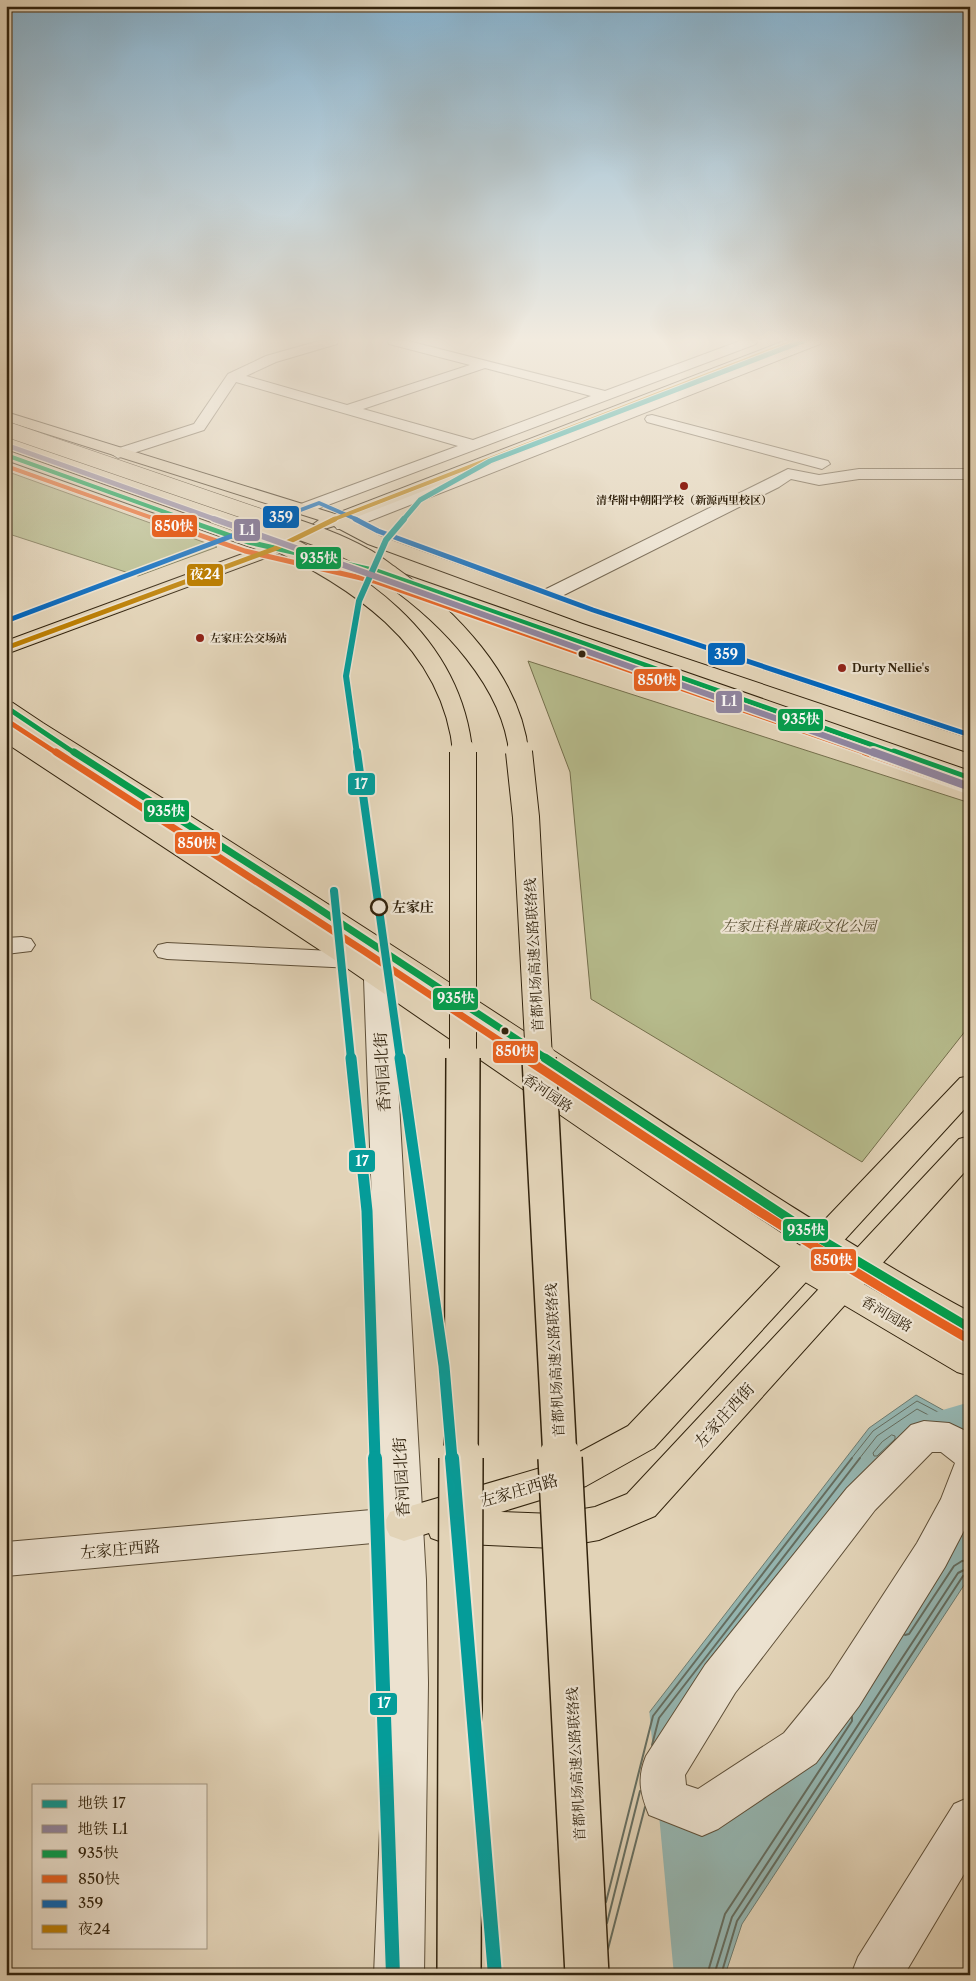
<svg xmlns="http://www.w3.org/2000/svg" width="976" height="1981" font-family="'Libre Caslon Text','Noto Serif SC',serif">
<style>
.green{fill:#b6bb8c;stroke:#746f4c}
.water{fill:#95b7b3;stroke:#6d7c71}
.pier{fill:#e2d3b7}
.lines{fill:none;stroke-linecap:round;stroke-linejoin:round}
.shore-far1{stroke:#646d60;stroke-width:1}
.shore{stroke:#646d60;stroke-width:2}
.canal{fill:#95b7b3;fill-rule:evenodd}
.minor-casing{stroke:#5e4f38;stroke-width:2}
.major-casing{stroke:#32230d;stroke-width:2}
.highway-casing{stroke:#32230d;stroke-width:2}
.minor{fill:#ece2d0;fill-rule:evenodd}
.major{fill:#e2d3b7;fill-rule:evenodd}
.highway{fill:#e2d3b7;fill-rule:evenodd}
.highway-bridge-far4-casing{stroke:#32230d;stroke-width:16;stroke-linecap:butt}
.highway-bridge-far3-casing{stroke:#32230d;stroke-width:21;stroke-linecap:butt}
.highway-bridge-far2-casing{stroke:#32230d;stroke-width:28;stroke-linecap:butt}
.highway-bridge-far1-casing{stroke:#32230d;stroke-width:36;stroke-linecap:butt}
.highway-bridge-casing{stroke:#32230d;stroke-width:46;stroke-linecap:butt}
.highway-bridge-far4{stroke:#e2d3b7;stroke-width:15}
.highway-bridge-far3{stroke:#e2d3b7;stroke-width:19}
.highway-bridge-far2{stroke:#e2d3b7;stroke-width:26}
.highway-bridge-far1{stroke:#e2d3b7;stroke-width:33}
.highway-bridge{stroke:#e2d3b7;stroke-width:43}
.bus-1-far3-casing{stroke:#ece2d0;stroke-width:5.5}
.bus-1-far2-casing{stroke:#ece2d0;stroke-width:8}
.bus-1-far1-casing{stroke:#ece2d0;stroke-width:11}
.bus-1-casing{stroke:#ece2d0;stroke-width:12}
.bus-2-far3-casing{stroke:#ece2d0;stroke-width:5.5}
.bus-2-far2-casing{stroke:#ece2d0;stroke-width:8}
.bus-2-far1-casing{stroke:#ece2d0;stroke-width:11}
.bus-2-casing{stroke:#ece2d0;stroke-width:12}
.bus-3-far1-casing{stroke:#ece2d0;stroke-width:5.5}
.bus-3-casing{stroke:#ece2d0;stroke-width:8}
.bus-4-far1-casing{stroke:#ece2d0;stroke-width:5.5}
.bus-4-casing{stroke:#ece2d0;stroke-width:8}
.bus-1-far3{stroke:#029f4e;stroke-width:4}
.bus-1-far2{stroke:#029f4e;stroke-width:5}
.bus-1-far1{stroke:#029f4e;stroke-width:7}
.bus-1{stroke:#029f4e;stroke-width:9}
.bus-2-far3{stroke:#e86221;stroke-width:4}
.bus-2-far2{stroke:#e86221;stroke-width:5}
.bus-2-far1{stroke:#e86221;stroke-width:7}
.bus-2{stroke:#e86221;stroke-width:9}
.bus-3-far1{stroke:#0065bd;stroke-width:4}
.bus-3{stroke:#0065bd;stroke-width:5}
.bus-4-far1{stroke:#bc7f04;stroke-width:4}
.bus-4{stroke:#bc7f04;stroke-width:5}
.metro-1-far4-casing{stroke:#ece2d0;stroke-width:7}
.metro-1-far3-casing{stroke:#ece2d0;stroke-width:9}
.metro-1-far2-casing{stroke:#ece2d0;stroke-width:12}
.metro-1-far1-casing{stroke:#ece2d0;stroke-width:14}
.metro-1-casing{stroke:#ece2d0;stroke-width:18}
.metro-2-far2-casing{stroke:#ece2d0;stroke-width:7}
.metro-2-far1-casing{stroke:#ece2d0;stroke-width:9}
.metro-2-casing{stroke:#ece2d0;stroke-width:12}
.metro-1-far4{stroke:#059c99;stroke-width:5}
.metro-1-far3{stroke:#059c99;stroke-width:6}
.metro-1-far2{stroke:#059c99;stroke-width:8}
.metro-1-far1{stroke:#059c99;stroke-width:11}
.metro-1{stroke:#059c99;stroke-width:14}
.metro-2-far2{stroke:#9086a1;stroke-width:5}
.metro-2-far1{stroke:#9086a1;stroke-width:6}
.metro-2{stroke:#9086a1;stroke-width:8}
.poi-dot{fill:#8f2418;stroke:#ece2d0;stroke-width:2}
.bus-dot{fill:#32230d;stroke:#ece2d0;stroke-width:2}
.stop-dot{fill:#ece2d0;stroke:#32230d;stroke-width:2.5}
.labels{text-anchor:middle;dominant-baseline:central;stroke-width:4.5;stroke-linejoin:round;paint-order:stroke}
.far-poi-label{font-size:11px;font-weight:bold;fill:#32230d;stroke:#ece2d0;text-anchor:start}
.stop-label{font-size:14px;font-weight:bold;fill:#32230d;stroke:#ece2d0;text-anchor:start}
.park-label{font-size:14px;font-style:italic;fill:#53492d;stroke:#ece2d0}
.street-label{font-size:14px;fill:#32230d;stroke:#ece2d0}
.near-street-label{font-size:16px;fill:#32230d;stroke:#ece2d0}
.line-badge{stroke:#ece2d0;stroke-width:2}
.badge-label{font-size:14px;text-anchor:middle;font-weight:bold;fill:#fff}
</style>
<rect width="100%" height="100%" fill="#e2d3b7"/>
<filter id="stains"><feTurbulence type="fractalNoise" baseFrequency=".004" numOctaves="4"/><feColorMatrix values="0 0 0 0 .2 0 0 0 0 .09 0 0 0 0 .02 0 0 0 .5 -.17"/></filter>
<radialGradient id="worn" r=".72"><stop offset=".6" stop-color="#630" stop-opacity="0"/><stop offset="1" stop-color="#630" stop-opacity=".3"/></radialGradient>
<path class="green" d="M6 471 217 547 138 576 6 533Z
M528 661 970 803V1025L862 1162 591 999 570 772Z"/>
<path class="water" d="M916 1395 970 1425V1453L924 1436 662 1771 702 1813 800 1748 970 1471V1576L742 1924 725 1975H583L648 1714 869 1428Z"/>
<path class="pier" d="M649 1708 674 1975H580L646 1713Z"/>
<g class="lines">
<path class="shore-far1" d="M892 1435 895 1436V1439L877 1456H874L873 1453 882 1442Z
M851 1459 873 1431 917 1401 970 1429
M859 1459 877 1436 917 1409 940 1421"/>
<path class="shore" d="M905 1635 909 1634 954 1566 962 1561 970 1560
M652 1745 659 1718 860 1458
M606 1902 653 1716 852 1458
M607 1923 640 1791
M608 1949 645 1807
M707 1975 725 1914 852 1721V1717
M714 1975 732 1917 958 1573 970 1567
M721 1975 737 1921 963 1576 970 1574"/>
<path class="canal" d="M970 1402V1430L925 1443 912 1439 907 1429 912 1419Z"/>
<defs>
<path id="minor" d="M319 341H338L337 344 276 362 246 376 347 405 470 365 389 344 388 341H408L605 391 740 341H757L756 344 304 514 298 513 296 509 298 505 458 446 236 382 204 430 118 458 110 453 113 450 194 424 228 374 266 356ZM485 368 591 396 473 440 363 409Z
M804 341H821L820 344 349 529H337L334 525 337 521Z
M652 415 828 461 830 464 822 469 647 422 645 419 647 416Z
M788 469 819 475 859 469H970V479H859L819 485 791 479 779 487 546 604H532L530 600 532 596Z
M22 937 31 939 35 945 31 951 6 954V938Z
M167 943 353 952 362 954 366 960 362 966 353 968 167 959 158 957 154 951 158 945Z
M378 971 388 973 392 979 426 1580 428 1683 424 1975H374L386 1683 384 1542 6 1576V1542L383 1509 364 979 368 973Z
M924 1421 949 1423 970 1433V1519L945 1567 859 1706 816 1763 718 1829 702 1836 649 1815C640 1793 637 1778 646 1756L705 1665 847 1488 911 1425ZM932 1452H941L955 1463 941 1499 917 1543 829 1678 784 1733 698 1789 686 1785 685 1775 735 1693 875 1510Z
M970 1797V1864L904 1975H851L858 1957 954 1804Z"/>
<path id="major" d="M784 341H801L800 344 349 520 380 536 597 615 970 739V753L583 623 368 544 334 526 321 530 315 529 312 525 319 520 6 421V412L335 514Z
M6 450 253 538 383 567 970 771V786L372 575 276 554 6 654V641L256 549 6 460Z
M970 1076V1103L654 1448 586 1486 501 1512 554 1514 595 1507 627 1494 959 1139 970 1136V1166L655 1516 599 1540 554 1548 445 1543 431 1538 429 1533 404 1541 390 1536 384 1524 390 1512 561 1462 628 1426 960 1078Z"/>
<path id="highway" d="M6 701 13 703 43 723C222 835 400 950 577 1066 706 1151 834 1238 970 1312V1341L958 1337 917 1314 970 1345V1376L957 1372 790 1273 344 966 6 743V727L14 728 362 954 814 1255 898 1304 755 1214 360 948 27 733 6 717Z"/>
</defs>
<use href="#minor" class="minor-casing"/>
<use href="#major" class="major-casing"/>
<use href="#highway" class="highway-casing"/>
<use href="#minor" class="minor"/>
<use href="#major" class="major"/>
<use href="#highway" class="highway"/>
<defs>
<path id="highway-bridge-far4" d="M6 429 271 520"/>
<path id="highway-bridge-far3" d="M267 519C299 530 333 540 363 557 373 562 382 570 391 576 448 616 512 681 519 754
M256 531C353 575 452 637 463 754"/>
<path id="highway-bridge-far2" d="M463 752V1059
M519 752 526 817 539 1059"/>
<path id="highway-bridge-far1" d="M539 1058 560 1459
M461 1459 463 1058"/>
<path id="highway-bridge" d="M560 1458 587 1975
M459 1975 461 1458"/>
</defs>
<use href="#highway-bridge-far4" class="highway-bridge-far4-casing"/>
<use href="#highway-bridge-far3" class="highway-bridge-far3-casing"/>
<use href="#highway-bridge-far2" class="highway-bridge-far2-casing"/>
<use href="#highway-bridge-far1" class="highway-bridge-far1-casing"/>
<use href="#highway-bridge" class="highway-bridge-casing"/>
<use href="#highway-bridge-far4" class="highway-bridge-far4"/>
<use href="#highway-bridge-far3" class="highway-bridge-far3"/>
<use href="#highway-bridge-far2" class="highway-bridge-far2"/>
<use href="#highway-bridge-far1" class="highway-bridge-far1"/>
<use href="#highway-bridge" class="highway-bridge"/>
<defs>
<path id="bus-1-far3" d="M6 455 187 520"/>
<path id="bus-1-far2" d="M183 519 248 542 377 571 898 754
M6 707 76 754"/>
<path id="bus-1-far1" d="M74 752 304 899 547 1059
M894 752 970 779"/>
<path id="bus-1" d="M545 1058 817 1237 970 1328"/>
<path id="bus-2-far3" d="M6 466 158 520"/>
<path id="bus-2-far2" d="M154 519 245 551 374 581 869 754
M6 720 58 754"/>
<path id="bus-2-far1" d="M56 752 364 951 527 1059
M865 752 967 788"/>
<path id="bus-2" d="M525 1058C670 1154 814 1250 965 1337"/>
<path id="bus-3-far1" d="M274 520 319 503 358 520"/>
<path id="bus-3" d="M355 519 378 531 593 610 970 735
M6 621 277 519"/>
<path id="bus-4-far1" d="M332 520 795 341"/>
<path id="bus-4" d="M6 648 274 549 335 519"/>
</defs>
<use href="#bus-1-far3" class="bus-1-far3-casing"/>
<use href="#bus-1-far2" class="bus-1-far2-casing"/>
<use href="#bus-1-far1" class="bus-1-far1-casing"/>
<use href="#bus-1" class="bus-1-casing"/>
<use href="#bus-2-far3" class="bus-2-far3-casing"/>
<use href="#bus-2-far2" class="bus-2-far2-casing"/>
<use href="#bus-2-far1" class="bus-2-far1-casing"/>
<use href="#bus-2" class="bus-2-casing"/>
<use href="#bus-3-far1" class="bus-3-far1-casing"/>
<use href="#bus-3" class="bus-3-casing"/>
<use href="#bus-4-far1" class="bus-4-far1-casing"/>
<use href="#bus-4" class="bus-4-casing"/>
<use href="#bus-1-far3" class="bus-1-far3"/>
<use href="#bus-1-far2" class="bus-1-far2"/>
<use href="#bus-1-far1" class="bus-1-far1"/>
<use href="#bus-1" class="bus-1"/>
<use href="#bus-2-far3" class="bus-2-far3"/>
<use href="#bus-2-far2" class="bus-2-far2"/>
<use href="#bus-2-far1" class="bus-2-far1"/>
<use href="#bus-2" class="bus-2"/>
<use href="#bus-3-far1" class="bus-3-far1"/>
<use href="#bus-3" class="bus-3"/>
<use href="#bus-4-far1" class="bus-4-far1"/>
<use href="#bus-4" class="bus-4"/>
<defs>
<path id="metro-1-far4" d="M403 520 420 500 490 461 803 341"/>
<path id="metro-1-far3" d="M357 754 346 676 359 601 386 540 404 519"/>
<path id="metro-1-far2" d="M357 752 400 1059
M334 891 351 1059"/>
<path id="metro-1-far1" d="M351 1058 367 1211 375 1459
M400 1058 444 1366 452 1459"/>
<path id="metro-1" d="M375 1458 393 1975
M452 1458 495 1975"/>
<path id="metro-2-far2" d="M6 445 217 520"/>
<path id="metro-2-far1" d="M214 519 876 754"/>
<path id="metro-2" d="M873 752 970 787"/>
</defs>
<use href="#metro-1-far4" class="metro-1-far4-casing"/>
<use href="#metro-1-far3" class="metro-1-far3-casing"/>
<use href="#metro-1-far2" class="metro-1-far2-casing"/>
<use href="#metro-1-far1" class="metro-1-far1-casing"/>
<use href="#metro-1" class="metro-1-casing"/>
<use href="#metro-2-far2" class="metro-2-far2-casing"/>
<use href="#metro-2-far1" class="metro-2-far1-casing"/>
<use href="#metro-2" class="metro-2-casing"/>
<use href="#metro-1-far4" class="metro-1-far4"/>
<use href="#metro-1-far3" class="metro-1-far3"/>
<use href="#metro-1-far2" class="metro-1-far2"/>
<use href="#metro-1-far1" class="metro-1-far1"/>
<use href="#metro-1" class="metro-1"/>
<use href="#metro-2-far2" class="metro-2-far2"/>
<use href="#metro-2-far1" class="metro-2-far1"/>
<use href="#metro-2" class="metro-2"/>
</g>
<linearGradient id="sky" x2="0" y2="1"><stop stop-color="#87b5d3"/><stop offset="0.55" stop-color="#f2ebdf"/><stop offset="1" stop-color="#f2ebdf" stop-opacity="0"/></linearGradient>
<rect width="976" height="618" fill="url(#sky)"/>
<g class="poi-dot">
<circle cx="684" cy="486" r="5"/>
<circle cx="200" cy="638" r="5"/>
<circle cx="842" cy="668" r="5"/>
</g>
<g class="bus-dot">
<circle cx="582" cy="654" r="4.5"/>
<circle cx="505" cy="1031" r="4.5"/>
</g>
<circle class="stop-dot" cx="379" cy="907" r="8"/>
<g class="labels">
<g class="far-poi-label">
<text x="684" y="500" text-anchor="middle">清华附中朝阳学校（新源西里校区）</text>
<text x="210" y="638">左家庄公交场站</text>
<text x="852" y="668">Durty Nellie's</text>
</g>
<g class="stop-label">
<text x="392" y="907">左家庄</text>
</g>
<g class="park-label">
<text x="799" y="926">左家庄科普廉政文化公园</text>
</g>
<g class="street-label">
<text transform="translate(534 955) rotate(-93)">首都机场高速公路联络线</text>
<text transform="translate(548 1093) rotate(34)">香河园路</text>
<text transform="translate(887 1314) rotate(30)">香河园路</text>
<text transform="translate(555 1360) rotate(-93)">首都机场高速公路联络线</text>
<text transform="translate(576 1764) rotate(-93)">首都机场高速公路联络线</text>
</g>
<g class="near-street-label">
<text transform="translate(382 1072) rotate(-93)">香河园北街</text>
<text transform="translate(724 1415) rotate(-48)">左家庄西街</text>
<text transform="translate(401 1477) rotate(-93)">香河园北街</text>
<text transform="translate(519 1490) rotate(-16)">左家庄西路</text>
<text transform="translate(120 1549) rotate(-5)">左家庄西路</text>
</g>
</g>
<g class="line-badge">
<rect x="262" y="505" width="38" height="24" rx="5" fill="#0065bd"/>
<rect x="151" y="514" width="47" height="24" rx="5" fill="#e86221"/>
<rect x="233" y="518" width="28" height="24" rx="5" fill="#9086a1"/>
<rect x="295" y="546" width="47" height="24" rx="5" fill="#029f4e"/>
<rect x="186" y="563" width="38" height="24" rx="5" fill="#bc7f04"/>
<rect x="707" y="642" width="39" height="24" rx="5" fill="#0065bd"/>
<rect x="633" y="668" width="48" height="24" rx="5" fill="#e86221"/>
<rect x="715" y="690" width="28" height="24" rx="5" fill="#9086a1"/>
<rect x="777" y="708" width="47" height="24" rx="5" fill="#029f4e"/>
<rect x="347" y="772" width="29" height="24" rx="5" fill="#059c99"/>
<rect x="143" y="799" width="47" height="24" rx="5" fill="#029f4e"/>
<rect x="174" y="831" width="47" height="24" rx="5" fill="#e86221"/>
<rect x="432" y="987" width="47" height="24" rx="5" fill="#029f4e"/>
<rect x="492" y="1040" width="47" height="24" rx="5" fill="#e86221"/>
<rect x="348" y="1149" width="28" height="24" rx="5" fill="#059c99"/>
<rect x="782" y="1218" width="47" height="24" rx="5" fill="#029f4e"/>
<rect x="810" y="1248" width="47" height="24" rx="5" fill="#e86221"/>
<rect x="369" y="1692" width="29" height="24" rx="5" fill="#059c99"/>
</g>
<g class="badge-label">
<text x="281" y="522">359</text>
<text x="174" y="531">850快</text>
<text x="247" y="535">L1</text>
<text x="319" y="563">935快</text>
<text x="205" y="579">夜24</text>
<text x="726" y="659">359</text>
<text x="657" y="685">850快</text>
<text x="729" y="706">L1</text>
<text x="801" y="724">935快</text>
<text x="361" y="789">17</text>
<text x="166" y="816">935快</text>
<text x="197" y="848">850快</text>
<text x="456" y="1003">935快</text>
<text x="515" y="1056">850快</text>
<text x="362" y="1166">17</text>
<text x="806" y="1235">935快</text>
<text x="833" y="1265">850快</text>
<text x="384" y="1708">17</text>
</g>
<rect width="976" height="1981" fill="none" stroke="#e2d3b7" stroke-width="25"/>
<rect x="8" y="8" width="961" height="1966" fill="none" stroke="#32230d" stroke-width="2.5"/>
<rect x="12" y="12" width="951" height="1956" fill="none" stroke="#32230d"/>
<rect x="32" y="1784" width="175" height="165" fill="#ece2d0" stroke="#a29682"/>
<rect x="42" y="1800" width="25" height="8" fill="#059c99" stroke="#a29682"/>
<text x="78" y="1808" font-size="15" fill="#32230d">地铁 17</text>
<rect x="42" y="1825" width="25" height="8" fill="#9086a1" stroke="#a29682"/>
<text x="78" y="1834" font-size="15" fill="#32230d">地铁 L1</text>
<rect x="42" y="1850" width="25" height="8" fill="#029f4e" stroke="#a29682"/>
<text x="78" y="1858" font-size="15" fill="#32230d">935快</text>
<rect x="42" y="1875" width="25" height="8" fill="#e86221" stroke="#a29682"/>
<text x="78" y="1884" font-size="15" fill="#32230d">850快</text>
<rect x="42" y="1900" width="25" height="8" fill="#0065bd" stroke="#a29682"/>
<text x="78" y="1908" font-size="15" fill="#32230d">359</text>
<rect x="42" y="1925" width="25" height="8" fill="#bc7f04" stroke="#a29682"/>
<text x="78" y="1934" font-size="15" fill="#32230d">夜24</text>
<rect width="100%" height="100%" filter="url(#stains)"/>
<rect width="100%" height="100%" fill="url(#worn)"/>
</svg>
